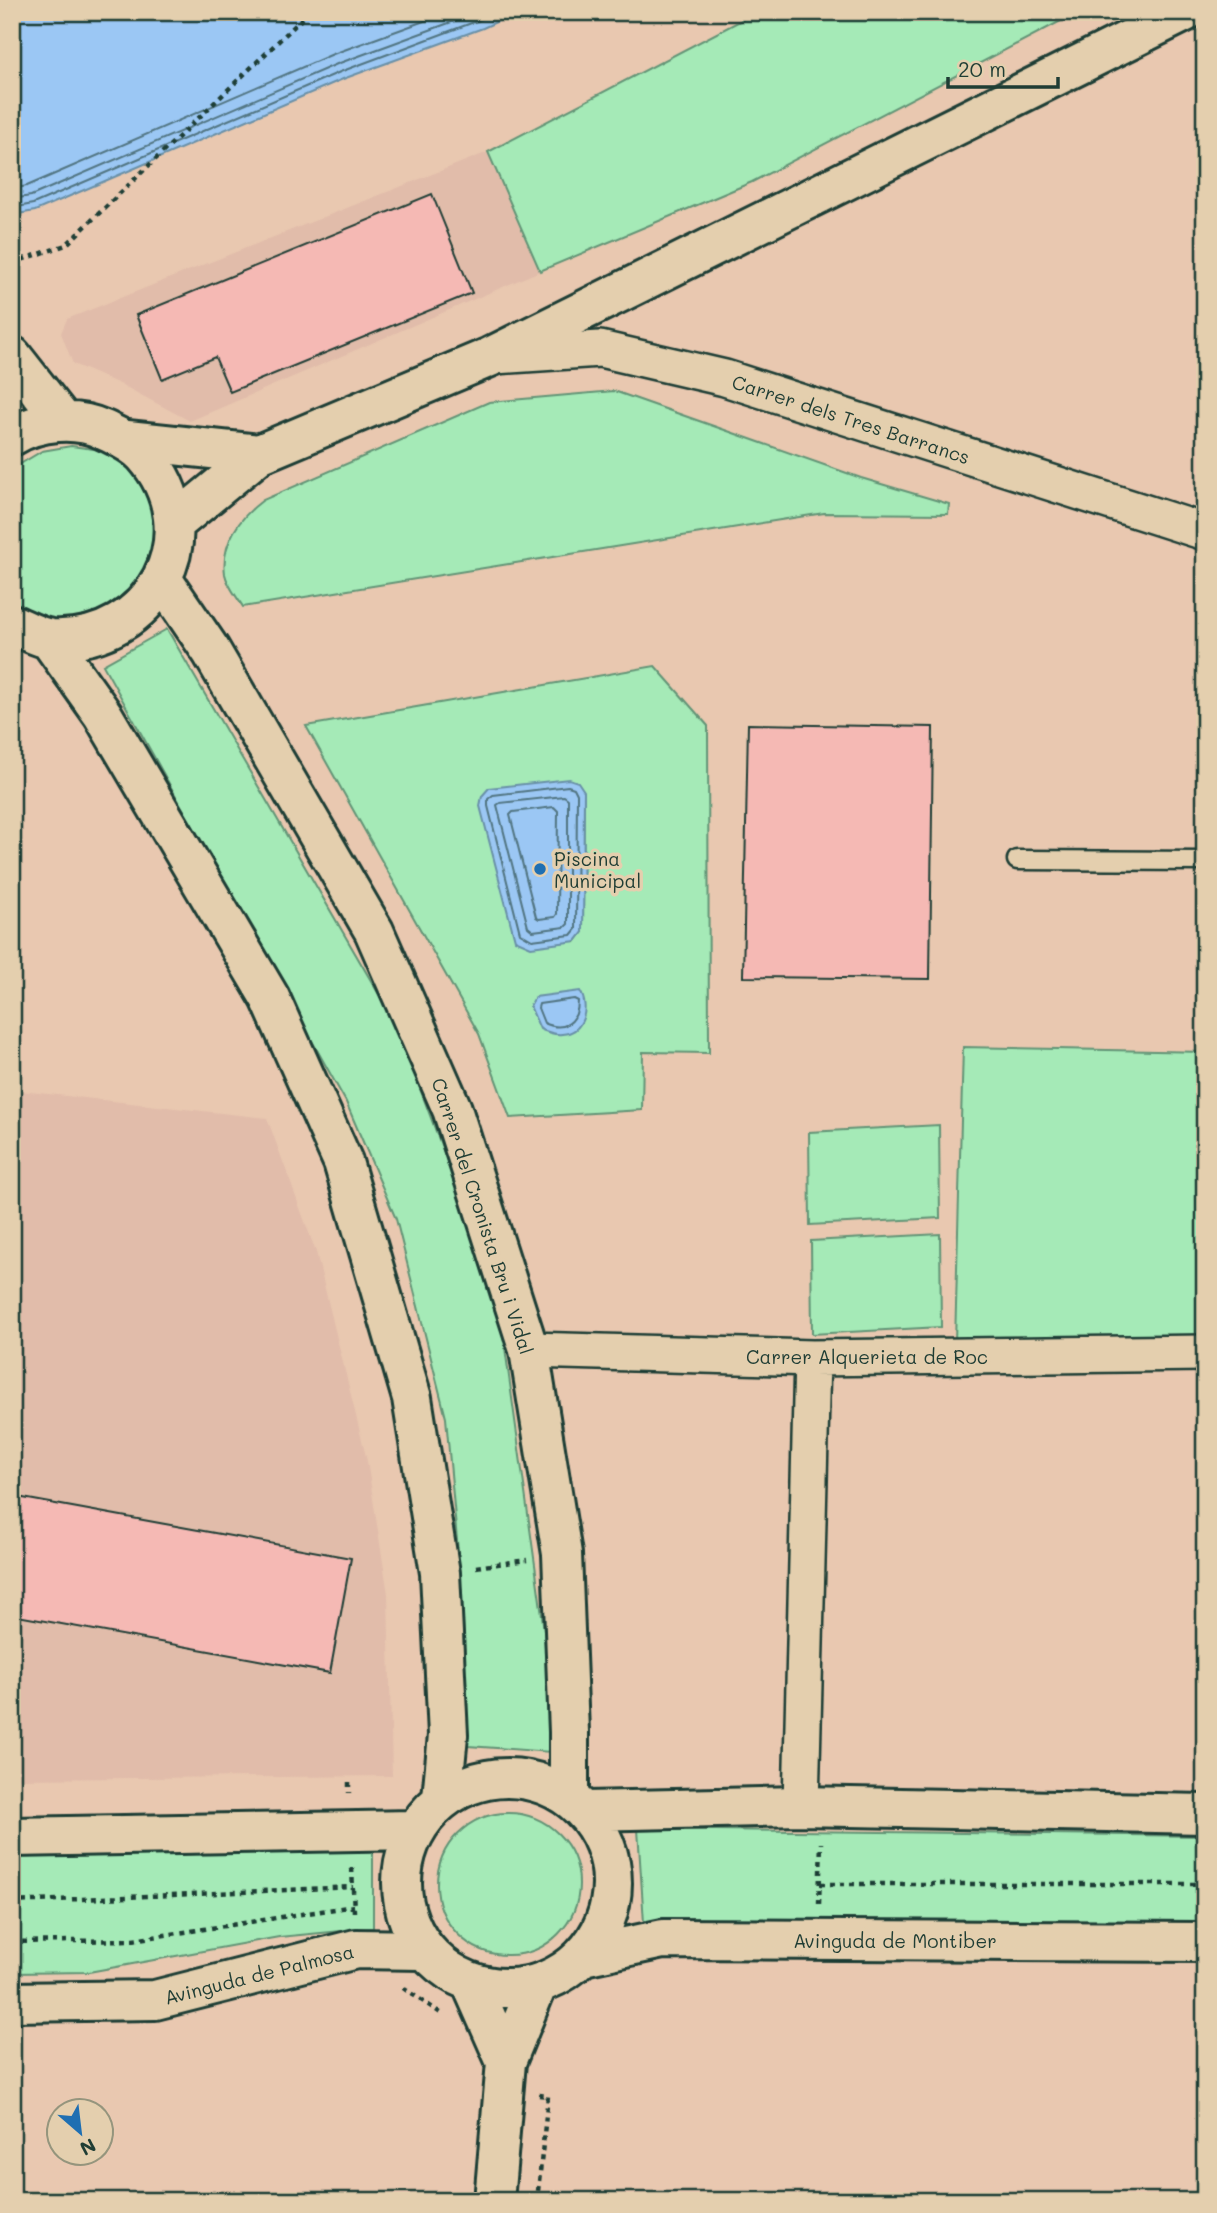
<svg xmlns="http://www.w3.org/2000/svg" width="1217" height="2213" font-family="Mali,sans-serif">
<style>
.built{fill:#e1bcaa}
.green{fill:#a5eab7;stroke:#629476;stroke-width:2;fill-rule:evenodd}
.water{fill:#9bc7f4;stroke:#6990a7;stroke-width:2}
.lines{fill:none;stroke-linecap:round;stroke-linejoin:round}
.shore{stroke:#517481;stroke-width:2}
.building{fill:#f5b9b4;stroke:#1f3d34;stroke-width:2}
.service-casing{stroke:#1f3d34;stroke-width:23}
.minor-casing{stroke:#1f3d34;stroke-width:40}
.tertiary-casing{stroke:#1f3d34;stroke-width:44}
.path{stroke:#1f3d34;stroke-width:4.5;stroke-dasharray:5 5;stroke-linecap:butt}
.service{stroke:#e4cfae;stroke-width:18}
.minor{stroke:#e4cfae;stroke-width:35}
.tertiary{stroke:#e4cfae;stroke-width:38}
.poi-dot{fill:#1f6fb2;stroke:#e4cfae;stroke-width:2.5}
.labels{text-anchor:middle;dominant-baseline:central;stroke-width:7;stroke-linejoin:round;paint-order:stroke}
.street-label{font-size:19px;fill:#1f3d34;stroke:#e4cfae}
.poi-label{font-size:19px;fill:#1f3d34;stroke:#e4cfae;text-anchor:start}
</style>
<rect width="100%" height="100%" fill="#e9c8b0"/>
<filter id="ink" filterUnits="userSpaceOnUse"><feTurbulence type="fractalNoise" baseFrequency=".0143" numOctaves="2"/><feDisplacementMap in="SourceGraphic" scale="14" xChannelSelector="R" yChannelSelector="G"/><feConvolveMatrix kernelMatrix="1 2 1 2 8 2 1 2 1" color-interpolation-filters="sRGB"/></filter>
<g filter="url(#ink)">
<path class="built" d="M488 152 540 271 190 421 122 385 73 364 61 333 67 319Z
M12 1090 267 1118 316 1252 367 1461 388 1594 392 1776 12 1779Z"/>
<path class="green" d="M757 12H1078L752 182 540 271 488 152Z
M614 391 861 478 949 504 948 514 824 513 243 607C237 597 227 585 225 574 221 543 240 517 263 500L489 402Z
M71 446 101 450 127 464 148 487 159 515 152 574 109 615 52 621 26 610 12 599V469L42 451Z
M167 629 395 1022 498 1297 544 1630 551 1752 468 1746 462 1596 446 1418 396 1219 346 1102 103 665Z
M655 666 708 726 709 1053 643 1052 642 1110 510 1118 479 1034 306 726ZM584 791 583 932 576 941Z
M963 1047 1205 1052V1338L955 1342Z
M939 1125 940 1218 810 1225 809 1132Z
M940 1234 941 1327 812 1334 811 1241Z
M437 1884a71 71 0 1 1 142 0a71 71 0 1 1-142 0Z
M638 1829 1205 1836V1925L644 1923Z
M373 1850V1928L279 1937 89 1972 12 1973V1853Z"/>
<path class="water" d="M12 12H518L483 28 343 79 35 211 12 215Z
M569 779 578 782 584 791 583 932 576 941 531 947 515 940 480 806 482 796 489 788Z
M580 991C590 1007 584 1033 562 1034 554 1035 547 1032 540 1029L530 1006 535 997Z"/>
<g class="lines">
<path class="shore" d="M12 189 27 186 333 54 449 12
M12 199 31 196 337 64 479 12
M12 208 33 204 340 72 501 12
M568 786 574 788 577 794 576 929 571 935 532 940 520 933 488 806V799L493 795Z
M564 796 568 799V924L565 927 533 931 528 927 497 805 500 803Z
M554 807 558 811 557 914 555 917 539 919 536 917 510 815 513 812Z
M574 999 578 1001C578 1023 564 1032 544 1023L538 1008 539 1004Z"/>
</g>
<path class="building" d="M432 194 472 293 230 392 215 357 162 379 136 315Z
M748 724 933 727 930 979 743 977Z
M12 1496 351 1558 330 1673 12 1615Z"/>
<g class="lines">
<defs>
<path id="service" d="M1017 860 1205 861"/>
<path id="minor" d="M494 356 600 349 725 378 1205 532
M529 1350 812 1358 1205 1353
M801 1806 812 1358"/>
<path id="tertiary" d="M12 356 63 421
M12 436C39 420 76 417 104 430 118 437 133 443 144 455 213 533 153 644 52 639 39 638 24 629 12 624
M127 440 259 454
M175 523 259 454 490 357 1185 12
M162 579 211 651 374 931 452 1109 529 1350 562 1554 569 1732V1795
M49 639 103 715 270 998 343 1162 412 1398 440 1573 448 1735 442 1798
M402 1883a105 105 0 1 1 210 0a105 105 0 1 1-210 0Z
M587 1811 801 1806 1205 1814
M12 1837 413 1830
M588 1955 663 1939 1205 1942
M472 1985 506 2062
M12 2002 155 2000 356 1949 422 1950
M494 2201 506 2062 537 1986"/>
</defs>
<use href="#service" class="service-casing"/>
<use href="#minor" class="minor-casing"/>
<use href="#tertiary" class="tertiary-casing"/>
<path class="path" d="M12 263 66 245 309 12
M476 1567 527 1560
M349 1782V1793
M352 1868 354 1912
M820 1884H1205
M12 1902 353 1887
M819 1904 821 1843
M12 1942 133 1940 354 1906
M403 1988 442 2014
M537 2201 548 2096 539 2095"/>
<use href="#service" class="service"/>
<use href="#minor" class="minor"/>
<use href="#tertiary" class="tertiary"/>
</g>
</g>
<circle class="poi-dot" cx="540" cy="869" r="7"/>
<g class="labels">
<g class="street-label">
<text transform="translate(851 419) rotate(18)">Carrer dels Tres Barrancs</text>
<text transform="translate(483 1216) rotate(72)">Carrer del Cronista Bru i Vidal</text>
<text x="867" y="1356">Carrer Alquerieta de Roc</text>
<text x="895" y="1940">Avinguda de Montiber</text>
<text transform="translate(259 1974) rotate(-14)">Avinguda de Palmosa</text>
</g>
<g class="poi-label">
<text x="554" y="858">Piscina<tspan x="554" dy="22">Municipal</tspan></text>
</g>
</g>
<rect width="1217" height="2213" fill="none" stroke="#e4cfae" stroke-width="42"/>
<rect x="21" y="21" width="1175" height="2171" fill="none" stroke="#1f3d34" stroke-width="2.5" filter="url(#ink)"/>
<g transform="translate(80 2132) rotate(152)"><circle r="33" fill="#e4cfae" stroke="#95957d" stroke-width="2"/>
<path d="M0-5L12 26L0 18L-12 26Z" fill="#1f6fb2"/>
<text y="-10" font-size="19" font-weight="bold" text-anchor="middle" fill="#1f3d34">N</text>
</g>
<path d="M948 77v10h110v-10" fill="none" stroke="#1f3d34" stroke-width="3.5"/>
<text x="958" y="77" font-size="21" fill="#1f3d34" stroke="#e4cfae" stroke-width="5" paint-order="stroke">20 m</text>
</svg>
